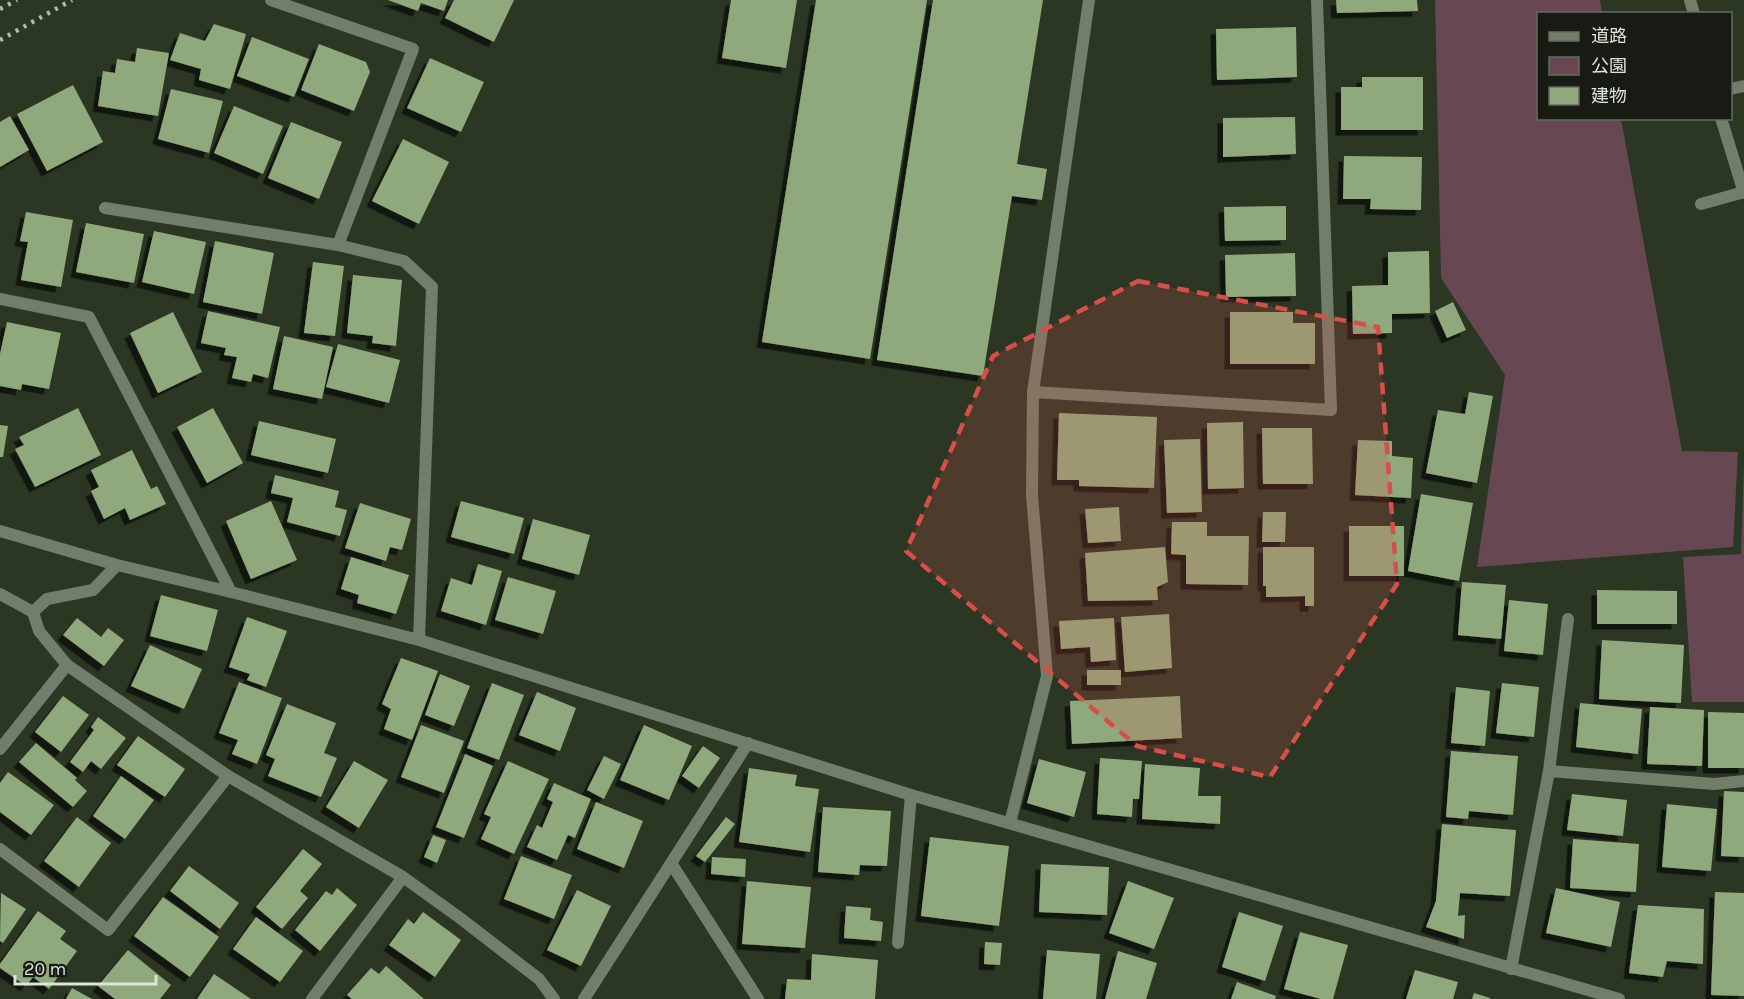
<svg xmlns="http://www.w3.org/2000/svg" width="1744" height="999" font-family="Karla,'Noto Sans JP',sans-serif">
<style>
.green{fill:#674751}
.building{fill:#8fa97b;filter:url(#shadow)}
.lines{fill:none;stroke-linecap:round;stroke-linejoin:round}
.lane{stroke:#727d6a;stroke-width:12}
.street{stroke:#727d6a;stroke-width:12}
.rail{stroke:#b3bbae;stroke-width:4.5;stroke-dasharray:3 6;stroke-linecap:butt}
.marked{fill:#d74e4b;fill-opacity:0.2;stroke:#d74e4b;stroke-width:4.5;stroke-dasharray:12 8;stroke-linejoin:round}
</style>
<defs>
<filter id="shadow"><feDropShadow dx="-5.5" dy="5.5" stdDeviation="0" flood-color="#0009"/></filter>
</defs>
<rect width="100%" height="100%" fill="#2b3623"/>
<path class="green" d="M1435 0H1600L1602 13 1538 14V118L1621 119 1682 451 1738 452 1733 547 1477 567 1505 375 1441 278Z
M1744 463V702H1692L1683 557 1741 554Z"/>
<path class="building" d="M388 0H448L444 11 421 3 418 11Z
M454 0H514L494 42 445 18Z
M731 0H797L786 68 722 58Z
M816 0H927L870 359 762 342Z
M933 0H1043L1017 164 1047 169 1042 200 1012 196 983 376 877 360Z
M1336 0H1417L1418 11 1337 13Z
M214 24 246 34 230 89 199 80 201 69 170 60 180 33 205 41Z
M1296 27 1297 77 1217 80 1216 29Z
M252 37 309 59 294 97 237 76Z
M319 44 366 62 370 72 354 111 301 90Z
M137 48 169 53 158 116 98 106 103 71 115 73 117 59 135 62Z
M430 58 484 82 461 132 407 108Z
M1362 77H1423V130H1341V87H1362Z
M73 85 103 142 47 171 17 114Z
M171 89 223 101 209 153 158 139Z
M234 106 283 126 263 174 214 153Z
M10 116 29 150 0 167V122Z
M1295 117 1296 154 1223 157V118Z
M291 122 342 142 319 199 268 178Z
M403 139 449 162 419 224 372 201Z
M1344 156 1422 157 1421 210 1370 209 1371 199H1343Z
M1286 206V240L1225 241 1224 207Z
M26 212 73 220 61 287 21 280 28 242 20 241Z
M86 223 144 234 134 283 76 272Z
M154 231 206 242 194 294 142 282Z
M215 241 274 253 262 314 203 302Z
M1429 251 1430 313 1392 314V333L1353 334 1352 286 1388 285V252Z
M1295 253 1296 296 1226 297 1225 255Z
M313 262 344 266 335 336 304 333Z
M353 275 402 280 396 346 372 343 373 336 347 333Z
M1453 302 1466 330 1447 338 1435 311Z
M208 311 280 327 268 378 253 374 251 382 232 378 237 357 224 355 226 348 201 343Z
M173 312 202 372 158 393 130 333Z
M1230 312H1293V323H1315V364H1230Z
M7 322 61 333 49 389 22 384 21 390 0 386V354Z
M284 336 333 347 322 399 273 389Z
M338 344 400 360 389 403 326 387Z
M1469 392 1493 396 1477 483 1426 473 1438 410 1465 414Z
M78 408 101 455 35 487 15 449 24 445 19 437Z
M213 408 243 463 207 483 177 427Z
M1059 413 1157 417 1154 488 1079 486V480H1057Z
M259 421 336 439 328 473 251 455Z
M1243 422 1244 488 1208 489 1207 423Z
M0 425 8 426 3 457H0Z
M1262 428H1312L1313 484H1263Z
M1200 439 1202 512 1167 513 1164 440Z
M1358 440 1392 441V456L1413 458 1411 498 1355 495Z
M132 450 151 489 157 486 166 504 130 520 125 508 104 519 91 491 99 487 91 470Z
M275 475 339 491 335 507 347 510 340 536 287 522 293 498 271 493Z
M1421 494 1473 503 1459 581 1408 571Z
M271 501 297 560 251 579 226 521Z
M461 501 524 518 514 554 451 537Z
M360 503 411 519 402 550 390 547 386 561 345 548Z
M1119 507 1121 541 1088 543 1085 509Z
M1263 512H1286L1285 542H1262Z
M533 519 590 535 579 575 522 559Z
M1172 522H1207V536H1249L1248 585 1186 584V555L1171 554Z
M1349 526H1404V576H1349Z
M1165 547 1168 582 1157 587 1158 600 1088 601 1085 553Z
M1263 547H1314V606H1305V596L1266 597V586H1263Z
M351 557 409 575 396 614 357 603 359 595 341 589Z
M478 564 502 571 486 625 441 611 451 578 472 585Z
M508 577 556 591 543 634 495 620Z
M1462 582 1506 585 1501 639 1458 635Z
M1597 590 1677 591V624H1597Z
M161 595 218 610 207 651 150 636Z
M1509 600 1548 604 1543 655 1504 651Z
M1169 614 1172 668 1125 672 1121 617Z
M247 617 287 631 266 687 247 680 250 674 229 667Z
M77 618 101 637 108 628 124 640 104 666 63 635Z
M1114 618 1116 660 1091 662 1090 647 1061 649 1059 621Z
M1602 640 1684 645 1681 703 1599 699Z
M150 645 202 669 184 709 131 686Z
M401 658 438 671 412 740 384 729 391 709 382 704Z
M1087 670H1121V685H1087Z
M440 674 470 686 454 726 425 715Z
M239 682 282 698 257 764 232 754 238 740 219 733Z
M492 683 524 695 499 760 467 748Z
M1502 683 1539 687 1534 737 1496 733Z
M1456 687 1490 691 1485 746 1451 743Z
M537 692 576 708 560 751 519 735Z
M63 696 89 715 61 752 35 732Z
M1180 696 1182 738 1072 744 1070 701Z
M1580 703 1642 709 1638 754 1576 747Z
M287 704 336 723 324 753 337 758 321 797 268 776 275 759 266 755Z
M1650 707 1704 710 1702 766 1647 764Z
M1708 712 1744 713V768H1708Z
M98 717 126 738 101 769 91 761 83 772 70 762 94 730 91 727Z
M421 725 464 741 444 793 401 777Z
M644 725 692 746 669 800 620 780Z
M138 736 185 769 165 797 117 765Z
M36 743 77 778 75 780 87 791 73 807 19 762Z
M703 746 720 758 699 788 682 776Z
M1451 751 1518 756 1513 815 1469 811 1468 819 1446 817Z
M465 754 493 766 464 838 436 827Z
M604 756 621 764 604 799 587 790Z
M1100 758 1142 761 1139 799H1133L1132 817 1097 814Z
M1039 759 1086 772 1074 817 1027 803Z
M354 761 388 780 359 828 326 807Z
M508 761 549 779 514 854 481 839 491 817 484 814Z
M1145 764 1200 768 1198 796H1221L1220 824 1142 819Z
M749 768 797 775 795 786 819 789 810 852 739 842Z
M8 772 54 805 31 835 0 812V783Z
M121 776 154 800 125 839 93 816Z
M554 783 591 799 575 838 568 835 557 860 527 847 537 825 542 828 553 802 547 799Z
M1724 791 1744 792V857L1721 856Z
M1572 794 1627 800 1623 836 1567 830Z
M596 802 643 821 624 868 577 849Z
M1667 804 1717 809 1711 871 1662 867Z
M823 807 891 811 887 866 860 865 859 875 818 872Z
M77 817 111 843 79 887 44 861Z
M726 817 735 824 705 862 696 856Z
M1442 824 1516 830 1510 896 1460 893 1458 916 1465 915 1464 939 1426 927 1436 901Z
M433 835 446 840 437 863 424 857Z
M930 837 1009 846 999 926 921 916Z
M1573 839 1639 844 1636 892 1570 888Z
M303 849 322 864 300 891 308 898 282 929 256 907Z
M521 856 572 875 554 919 504 899Z
M712 857 746 859 745 877 711 874Z
M1041 864 1109 867 1107 915 1039 912Z
M189 866 239 903 220 929 170 891Z
M747 881 811 887 805 948 742 944Z
M1128 881 1174 898 1154 949 1109 933Z
M337 888 357 905 320 951 295 930 326 891 332 895Z
M1556 888 1620 902 1611 947 1546 933Z
M577 890 611 906 581 966 547 950Z
M1715 892 1744 893V996L1711 995Z
M1 893 26 909 3 943 0 941Z
M163 897 219 937 190 977 134 936Z
M1638 905 1704 909 1703 964 1667 961 1663 977 1629 973Z
M846 906 871 908 870 920 883 922 881 941 844 938Z
M38 911 66 931 60 939 77 951 49 989 33 977 26 986 0 968V964Z
M423 912 461 940 435 977 389 945 408 919 414 924Z
M1239 912 1283 926 1265 981 1222 967Z
M256 917 303 951 280 982 233 949Z
M1300 932 1348 945 1333 999H1321L1284 989Z
M985 942 1002 943 1000 965 984 964Z
M128 950 171 985 160 999H115L98 986Z
M1047 950 1100 954 1096 999H1043Z
M1118 951 1157 963 1146 999H1105Z
M812 954 878 960 875 999H785L787 979 811 980Z
M386 966 424 999H352L347 995 371 968 379 974Z
M1415 970 1458 982 1453 999H1406Z
M214 974 251 999H197Z
M1237 982 1276 996 1275 999H1231Z
M72 988 92 999H66Z
M1474 993 1490 998V999H1472Z"/>
<g class="lines">
<path class="lane" d="M271 0 413 49 338 245
M105 208 338 245 404 261 432 287 419 640
M0 299 89 317 231 592
M0 594 33 612
M0 749 67 665
M1549 771 1714 784 1744 781
M0 849 108 930 228 776
M671 863 758 999
M898 943 911 795
M1511 969 1549 771 1568 619
M584 999 748 743"/>
<path class="street" d="M1690 0 1694 14
M1730 89 1744 86
M1721 118 1744 193
M1701 204 1744 192
M1033 392 1331 410 1317 0
M0 531 117 565 231 592 419 640 911 795 1619 999
M117 565 93 590 47 599 33 612 39 631 67 665 228 776 403 877 460 918 539 979 554 999
M1010 823 1047 676 1032 495 1033 392 1089 0
M312 999 403 877"/>
<path class="rail" d="M0 9 17 0
M0 40 72 0"/>
</g>
<path class="marked" d="M1138 281 1378 327 1397 584 1270 777 1137 746 906 551 993 356Z"/>
<rect x="1537" y="12" width="195" height="108" fill="#171b13" stroke="#666b62" stroke-width="1.5"/>
<rect x="1549" y="32" width="30" height="9" fill="#727d6a" stroke="#666b62" stroke-width="1.5"/>
<text x="1591" y="42" font-size="18" fill="#dde4d9">道路</text>
<rect x="1549" y="57" width="30" height="18" fill="#674751" stroke="#666b62" stroke-width="1.5"/>
<text x="1591" y="72" font-size="18" fill="#dde4d9">公園</text>
<rect x="1549" y="87" width="30" height="18" fill="#8fa97b" stroke="#666b62" stroke-width="1.5"/>
<text x="1591" y="102" font-size="18" fill="#dde4d9">建物</text>
<path d="M15 975v9h141v-9" fill="none" stroke="#dde4d9" stroke-width="3"/>
<text x="24" y="975" font-size="18" fill="#dde4d9" stroke="#171b13" stroke-width="4.5" paint-order="stroke">20 m</text>
</svg>
